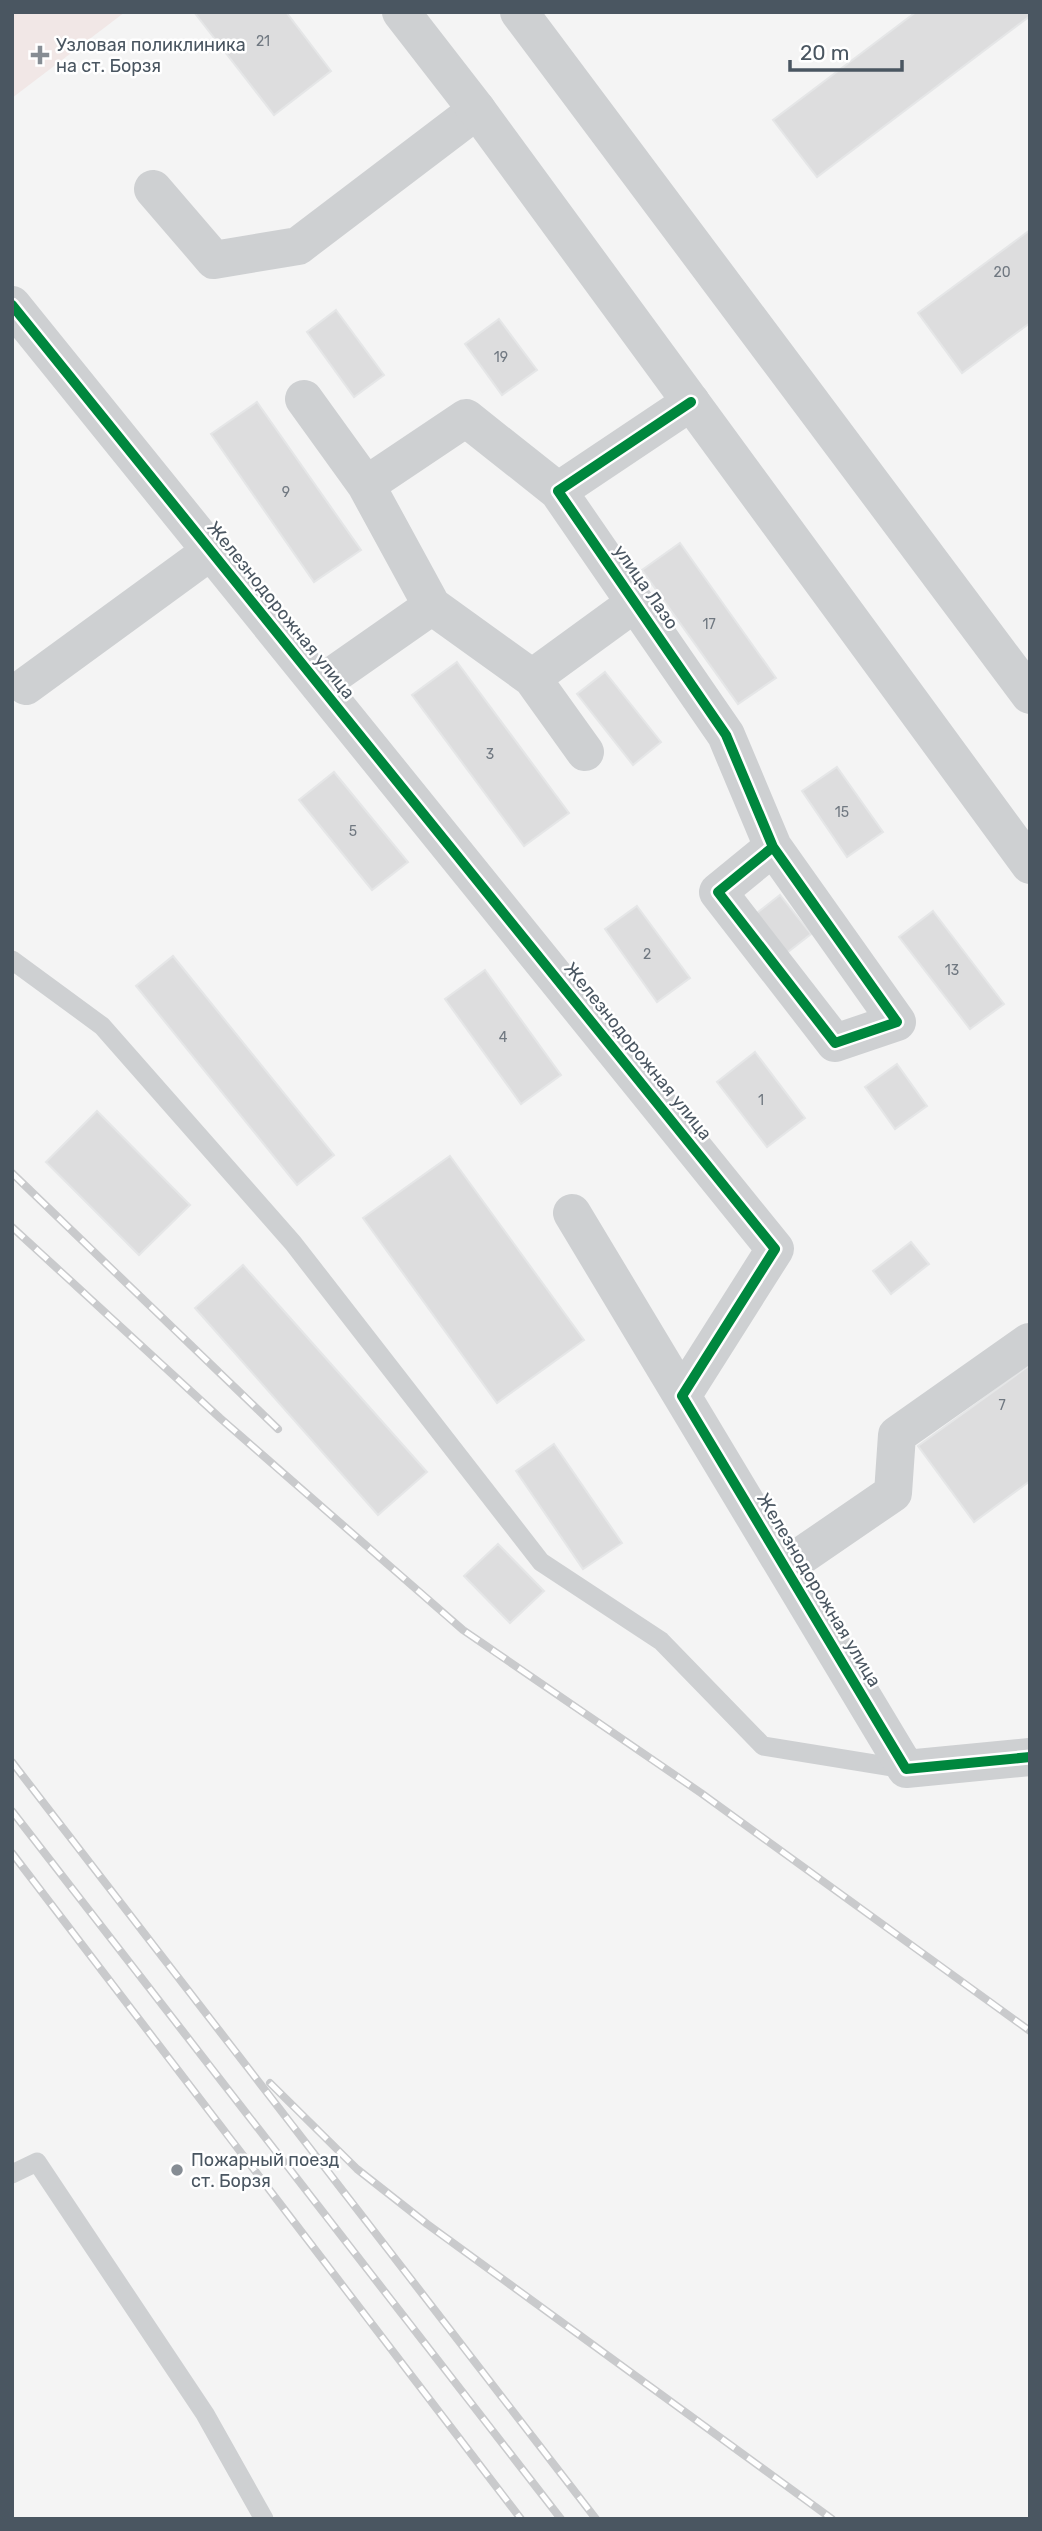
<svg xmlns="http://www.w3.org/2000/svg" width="1042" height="2531" font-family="Rubik,sans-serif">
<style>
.medical{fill:#f1e7e6}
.building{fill:#ddddde;stroke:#e5e6e7;stroke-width:2}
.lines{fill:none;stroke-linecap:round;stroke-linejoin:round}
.service{stroke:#ced0d2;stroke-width:19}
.minor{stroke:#ced0d2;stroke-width:38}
.tertiary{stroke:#ced0d2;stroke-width:38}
.rail-casing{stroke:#c9cacc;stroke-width:8}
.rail{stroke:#fff;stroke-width:5;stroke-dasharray:16;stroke-linecap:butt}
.cycleway-casing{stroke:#fff;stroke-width:15}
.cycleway{stroke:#00873e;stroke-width:10}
.poi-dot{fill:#868d94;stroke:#fff;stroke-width:2.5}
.labels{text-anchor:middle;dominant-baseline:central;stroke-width:5;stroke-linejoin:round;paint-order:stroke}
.number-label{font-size:14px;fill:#707881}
.poi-label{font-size:18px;fill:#4a5661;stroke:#fff;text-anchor:start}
.street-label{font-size:18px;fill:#4a5661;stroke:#fff}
</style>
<rect width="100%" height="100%" fill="#f4f4f4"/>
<path class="medical" d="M12 12H125L12 98Z"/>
<path class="building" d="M194 12H286L331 71 274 115Z
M916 12H1030V16L817 177 773 120Z
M1030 230V323L962 373 918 313Z
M336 310 384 375 354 397 307 332Z
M499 319 537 370 502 395 465 344Z
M257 402 361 550 314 582 211 434Z
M680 543 776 678 738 704 642 570Z
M457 662 569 813 524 846 412 695Z
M605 672 661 742 633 765 577 694Z
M837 767 883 832 847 857 802 791Z
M334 772 408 862 372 890 299 800Z
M780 895 811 934 784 955 753 916Z
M637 906 690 978 657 1002 605 929Z
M933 911 1004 1004 970 1029 899 937Z
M173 956 334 1155 297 1185 136 986Z
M485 970 561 1075 521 1104 445 999Z
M755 1052 805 1118 767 1147 717 1082Z
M897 1064 927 1106 895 1129 865 1087Z
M97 1111 190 1205 139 1255 46 1162Z
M450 1156 584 1340 497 1403 363 1218Z
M911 1242 929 1264 891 1294 873 1271Z
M243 1265 427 1472 378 1515 195 1308Z
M1030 1365V1481L974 1522 918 1446Z
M554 1444 622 1543 583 1569 516 1471Z
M498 1544 544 1591 510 1623 464 1576Z"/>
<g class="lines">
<path class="service" d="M12 960 102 1026 293 1243 541 1562 661 1641 763 1746 905 1769
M12 2174 37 2162 205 2414 264 2519"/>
<path class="minor" d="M153 189 214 260 298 246 477 110
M12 305 775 1249 682 1396 906 1769 1030 1757
M304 399 366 485 432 606 319 685
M691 402 558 491 726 735 773 847 897 1022 835 1043 718 892 773 847
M366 485 466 418 558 491
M432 606 532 678
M26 686 211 551
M585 752 532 678 635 603
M572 1213 682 1396
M785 1567 893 1493 897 1435 1029 1342"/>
<path class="tertiary" d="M401 12 477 110 1030 865
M519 12 1030 695"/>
<defs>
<path id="rail" d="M12 1173 278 1429
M12 1227 220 1418 463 1630 701 1793 1030 2031
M12 1762 596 2519
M12 1811 561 2519
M12 1853 521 2519
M270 2083 357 2169 427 2224 832 2519"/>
</defs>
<use href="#rail" class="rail-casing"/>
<use href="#rail" class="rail"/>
<defs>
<path id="cycleway" d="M12 305 775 1249 682 1396 906 1769 1030 1757
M691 402 558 491 726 735 773 847 897 1022 835 1043 718 892 773 847"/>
</defs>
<use href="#cycleway" class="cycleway-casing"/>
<use href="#cycleway" class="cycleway"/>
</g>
<g class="poi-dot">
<path d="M36.5 44.5h7v7h7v7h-7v7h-7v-7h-7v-7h7z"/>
<circle cx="177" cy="2170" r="7"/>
</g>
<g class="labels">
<g class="number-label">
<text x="263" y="41">21</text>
<text x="1002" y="272">20</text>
<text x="501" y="357">19</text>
<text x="286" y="492">9</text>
<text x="709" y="624">17</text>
<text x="490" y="754">3</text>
<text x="842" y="812">15</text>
<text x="353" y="831">5</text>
<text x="647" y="954">2</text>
<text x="952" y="970">13</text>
<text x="503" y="1037">4</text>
<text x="761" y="1100">1</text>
<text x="1002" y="1405">7</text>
</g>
<g class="poi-label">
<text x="56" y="45">Узловая поликлиника<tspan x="56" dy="21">на ст. Борзя</tspan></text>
<text x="191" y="2160">Пожарный поезд<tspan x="191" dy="21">ст. Борзя</tspan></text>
</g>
<g class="street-label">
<text transform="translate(646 587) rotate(55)">улица Лазо</text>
<text transform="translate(281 610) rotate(51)">Железнодорожная улица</text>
<text transform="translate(638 1051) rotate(51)">Железнодорожная улица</text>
<text transform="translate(819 1590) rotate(59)">Железнодорожная улица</text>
</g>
</g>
<rect width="1042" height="2531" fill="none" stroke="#4a5661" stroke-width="28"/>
<path d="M790 60v10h112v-10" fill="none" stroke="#4a5661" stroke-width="3.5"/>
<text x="800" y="60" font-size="21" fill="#4a5661" stroke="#ffffff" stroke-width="5" paint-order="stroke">20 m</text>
</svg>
